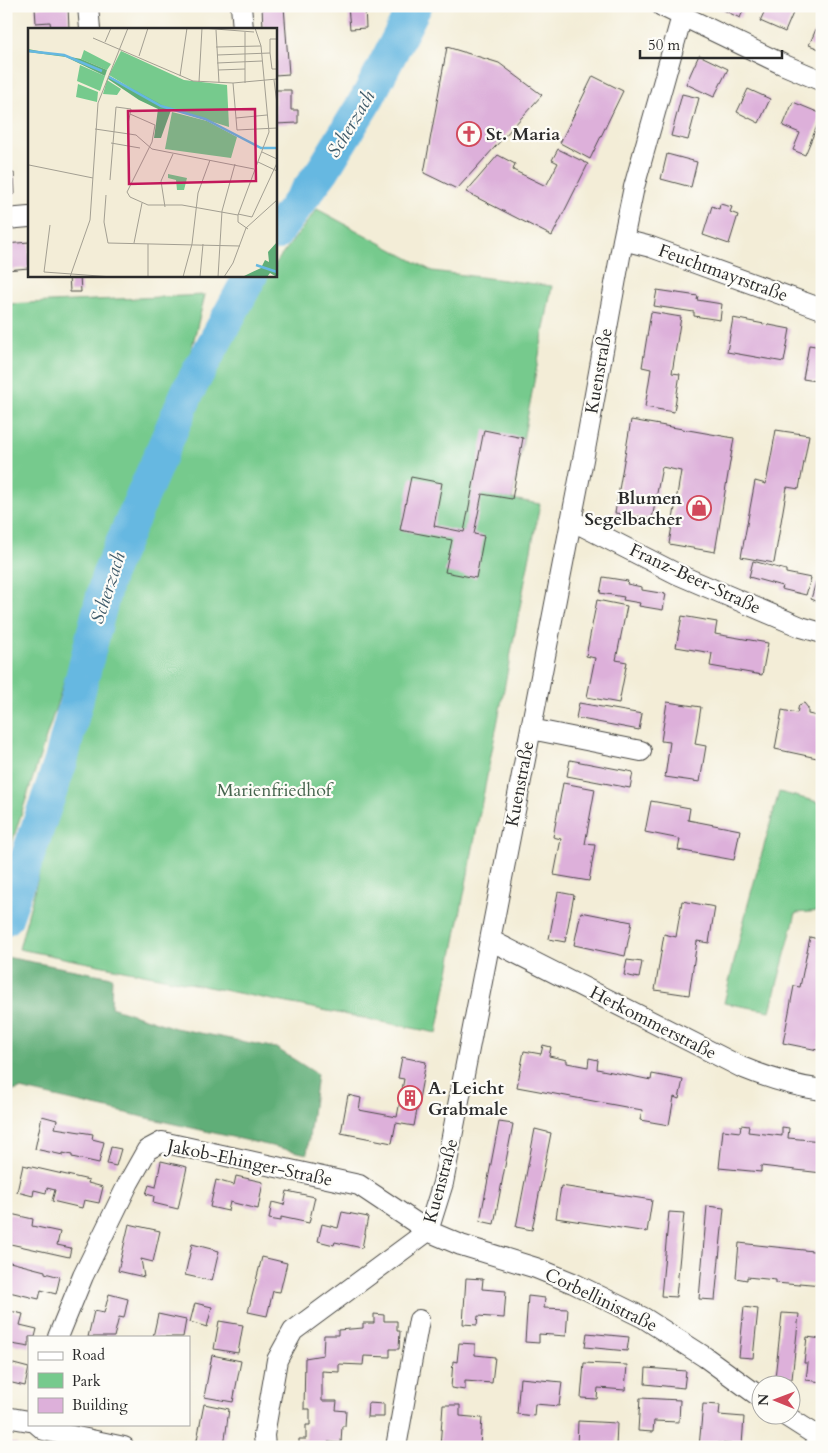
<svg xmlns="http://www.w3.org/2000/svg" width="828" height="1453" font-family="Cardo,serif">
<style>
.green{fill:#76ca8d;stroke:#507a5c}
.forest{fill:#60ae78;stroke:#466c52}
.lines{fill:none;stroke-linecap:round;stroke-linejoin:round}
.river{stroke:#66b8e1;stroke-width:34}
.building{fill:#ddb0da}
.minor-casing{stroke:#494845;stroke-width:22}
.minor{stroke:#fff;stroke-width:20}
.labels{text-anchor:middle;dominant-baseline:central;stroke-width:4.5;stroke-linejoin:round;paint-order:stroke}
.poi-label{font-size:18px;font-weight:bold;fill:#2b2b2b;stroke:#fdfcf7;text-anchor:start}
.street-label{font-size:18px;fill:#2b2b2b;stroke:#fdfcf7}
.park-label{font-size:18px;fill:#45634d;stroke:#fdfcf7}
.water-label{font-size:19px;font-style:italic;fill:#405c6b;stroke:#fdfcf7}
.inset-river{fill:none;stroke:#66b8e1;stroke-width:2.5}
.inset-road{fill:none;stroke:#a39f92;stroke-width:1}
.view{fill:#c2185b;fill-opacity:0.15;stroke:#c2185b;stroke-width:2.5}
.inset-edge{fill:none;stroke:#2b2b2b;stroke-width:2.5}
</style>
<rect width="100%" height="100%" fill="#fdfcf7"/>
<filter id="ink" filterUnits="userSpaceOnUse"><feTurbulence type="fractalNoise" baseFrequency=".02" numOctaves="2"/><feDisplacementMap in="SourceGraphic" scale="10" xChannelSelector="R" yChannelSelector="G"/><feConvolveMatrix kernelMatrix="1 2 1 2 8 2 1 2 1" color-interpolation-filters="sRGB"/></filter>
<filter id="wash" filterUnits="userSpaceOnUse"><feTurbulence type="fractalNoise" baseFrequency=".0096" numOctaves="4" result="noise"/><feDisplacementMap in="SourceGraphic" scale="20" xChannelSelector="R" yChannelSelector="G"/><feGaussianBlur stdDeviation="1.12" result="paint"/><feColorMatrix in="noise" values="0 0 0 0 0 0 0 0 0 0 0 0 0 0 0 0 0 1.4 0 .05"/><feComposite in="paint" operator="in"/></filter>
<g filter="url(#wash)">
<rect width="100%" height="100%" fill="#f3edd7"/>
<path class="green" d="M317 209 432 271 552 286 512 499 540 504 437 1033 19 949 125 548 239 312 266 275H275V264Z
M205 295 179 399 109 543 6 861V304Z
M779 792 822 803V911L796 913 770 1011 724 1003 748 904Z"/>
<path class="forest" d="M6 957 112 977 111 1007 175 1028 276 1048 317 1074 307 1154 20 1089 6 1093Z"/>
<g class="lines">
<path class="river" d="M275 234 323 170 369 95 415 6
M6 918 61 761 108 576 188 391 251 275"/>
</g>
<g id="blocks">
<path class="building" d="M54 6H68L69 29H51L50 22 36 23 35 8Z
M262 6H284L289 74 275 75V29H263Z
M348 6H365L366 28 350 29Z
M715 6H745L740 18Z
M767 6H779L793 13 785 32 760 21Z
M822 16V50L809 45Z
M447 47 499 63 542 95 457 189 424 173Z
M699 55 728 69 714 97 686 84Z
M6 72H8L12 114H6Z
M593 76 623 91 590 159 560 143Z
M748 89 770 99 759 123 737 112Z
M275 90H291V110H298V123L275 124Z
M682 94 699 98 688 140 671 136Z
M793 102 822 114 805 155 793 150 800 133 783 126Z
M558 149 588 164 552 236 466 192 498 155 515 164 513 170 546 186 558 163 552 160Z
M667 154 697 162 691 187 661 179Z
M14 173 15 194 6 195V174Z
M720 204 732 207 730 212 738 215 729 244 703 235 712 206 719 209Z
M29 242V268L6 270V244Z
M69 275H80L81 292H70Z
M657 290 698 296 697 300 722 304 720 320 694 316V312L654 306Z
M651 312 681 317 672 373 680 374 674 412 645 407 651 369 642 367Z
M733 318 790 329 784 362 727 352Z
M809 345 822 347V382L803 379Z
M631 420 734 438 715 552 669 544 681 471 662 467 652 519 615 513Z
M484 430 523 438 512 499 482 494 474 534 484 536 476 578 445 572 452 540 400 530 411 477 442 483 434 526 464 532Z
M776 430 809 435 799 489 787 487 774 563 741 557 755 481 766 484Z
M753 561 786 570V573L811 578 806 595 781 589 782 586 749 577Z
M603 577 628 581 627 584 642 587V590L666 594 663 610 639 606 640 603 623 600 624 597 600 593Z
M816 582 822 584 819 602 811 599Z
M597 600 627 606 616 660 627 662 619 703 587 697 595 658 586 656Z
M682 616 717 622 715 634 768 643 762 675 710 666 712 653 676 647Z
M667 702 701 707 695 744 706 746 700 782 665 777 670 742 661 741Z
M579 703 642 714 639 730 576 718Z
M804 703 808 708V714L822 717V765L817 758 775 749 782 710 797 713 799 705Z
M570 760 633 772 630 788 567 776Z
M563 783 595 789 585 844 595 845 589 881 554 875 561 839 553 837Z
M651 801 690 808 688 820 740 830 734 860 678 850 680 839 645 832Z
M558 892 574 895 565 942 549 939Z
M682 901 715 907 709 943 697 941 689 995 655 990 664 934 676 937Z
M581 912 632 922 625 956 574 945Z
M810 937 822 940V1030L818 1050 783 1043 794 986 800 987Z
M627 960 642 962 639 978 624 975Z
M543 1045 551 1047 549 1056 567 1060V1063L588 1067 589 1058 598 1060 597 1069 651 1080 652 1074 683 1080 679 1099 674 1097 669 1125 640 1120 642 1110 517 1087 524 1051 541 1054Z
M402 1057 426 1062 414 1126 396 1123 392 1143 341 1133 348 1095 361 1098 359 1110 397 1117 404 1079 398 1078Z
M42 1116 57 1120 55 1128 93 1134 92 1139 104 1142 99 1163 72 1157V1155L63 1153V1155L35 1149Z
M499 1122 513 1124 494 1224 480 1221Z
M741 1125 749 1126 748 1132 782 1136V1127L789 1128 788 1138 822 1141V1173L761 1166V1172L719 1168 723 1130 740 1132Z
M535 1129 551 1133 532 1230 516 1227Z
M111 1147 121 1149 116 1166 107 1164Z
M161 1161 187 1167 178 1209 153 1203 154 1196 146 1194 149 1185 156 1187Z
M23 1165 89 1180 88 1183 103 1187 99 1203 84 1200 82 1208 52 1201 55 1190 47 1188 46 1193 34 1190 33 1196 17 1192Z
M236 1176 263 1182 258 1209 230 1202 228 1211 210 1207 216 1180 234 1185Z
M561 1186 652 1200 647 1232 556 1218Z
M287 1191 315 1197 309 1223 281 1217V1221L269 1219 272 1202 284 1205Z
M707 1206 724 1208 715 1300 699 1299Z
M342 1212 368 1217 362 1248 335 1242 334 1245 318 1241 322 1224 338 1228Z
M669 1212 684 1213 676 1297 661 1296Z
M6 1213 33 1219 32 1226 60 1232 57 1245 71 1248 69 1257 6 1243Z
M129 1224 160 1231 153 1262 141 1259 144 1277 118 1271Z
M739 1243 822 1252V1285L799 1283V1285L776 1283V1280L747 1277V1280L736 1278Z
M192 1244 219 1251 212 1281 185 1275Z
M262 1257 287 1263 280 1292 273 1291 267 1316 248 1312Z
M6 1261 45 1271V1273L60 1277 56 1294 41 1290 39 1299 9 1292V1296H6Z
M466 1278 483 1279 482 1289 506 1291 504 1318 478 1316 477 1325 463 1324Z
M109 1294 128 1299 124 1318 119 1317 114 1337H88L94 1311 104 1313Z
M528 1296 545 1298 544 1308 568 1309 566 1336 539 1334V1343L525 1342Z
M195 1303 212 1307 207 1327 190 1322Z
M744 1307 758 1309 753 1358 739 1357Z
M6 1310 23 1314 20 1325 37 1329 35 1337H29V1347L6 1343Z
M782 1313 799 1314 792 1379 775 1378Z
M158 1314 186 1320 183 1337H153Z
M374 1314 384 1315V1321H397V1331H400L399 1349H390V1357L364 1356 363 1365 339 1364V1372L322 1371V1401H337L336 1410 346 1411 345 1426H342L341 1443 328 1442V1447H299V1439H306V1425H310V1409H304L305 1358 323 1355 324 1335H338V1330L363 1328V1323H374Z
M219 1321 243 1325 238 1353 214 1349Z
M587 1333 629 1337 627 1351 585 1347Z
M807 1337 822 1339V1382L806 1380 808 1363H804Z
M459 1343 475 1344V1355L495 1357 492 1383 465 1381V1390L451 1388 453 1361 457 1362Z
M212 1355 241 1361 233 1402 204 1397Z
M6 1362 29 1368 25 1386 8 1382 6 1386Z
M584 1363 627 1365 625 1390 598 1388 597 1399 581 1398Z
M646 1368 686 1371 684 1388 645 1384Z
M520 1378 562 1382 559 1406 535 1404 534 1416 517 1414Z
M640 1398 680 1400 679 1422 654 1421 653 1432 638 1431Z
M368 1403 384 1404V1417H367Z
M204 1404 229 1409 224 1447 196 1445Z
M703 1404 720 1405 719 1415 744 1417 742 1445 718 1443 717 1447H699Z
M443 1405H460V1416L482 1418 480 1445 458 1443V1447H440Z
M578 1421 617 1423 616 1447 594 1445V1447H577Z
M6 1442 17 1444 16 1447H6Z"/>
</g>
</g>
<g filter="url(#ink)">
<use href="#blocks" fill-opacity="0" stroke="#494845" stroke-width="1"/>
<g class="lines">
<defs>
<path id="minor" d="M88 6 90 29
M241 6 243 29
M662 6 782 64 822 81
M6 219 29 217
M623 240 651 247 822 309
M571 520 677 574 801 627 822 633
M531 729 641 751
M490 940 741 1067C768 1078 793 1086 822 1090
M58 1337 83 1276 129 1182 147 1150 162 1142 359 1185 428 1231 461 1245 536 1268 573 1283 644 1318 705 1357 760 1397
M786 1416 822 1439
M6 1417 29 1421
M37 1424 44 1430 124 1447
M265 1447 264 1435 277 1360 293 1331 428 1231 443 1183 586 444 623 240 634 187 682 16
M396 1447 419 1320"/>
</defs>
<use href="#minor" class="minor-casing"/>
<use href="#minor" class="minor"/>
</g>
</g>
<defs>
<symbol id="church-ring" viewBox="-11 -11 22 22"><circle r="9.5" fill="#fdfcf7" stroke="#d1495b" stroke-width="1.5"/><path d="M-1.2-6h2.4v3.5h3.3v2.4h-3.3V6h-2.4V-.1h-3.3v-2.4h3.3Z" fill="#d1495b"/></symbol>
<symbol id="shop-ring" viewBox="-11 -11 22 22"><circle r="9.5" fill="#fdfcf7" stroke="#d1495b" stroke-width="1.5"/><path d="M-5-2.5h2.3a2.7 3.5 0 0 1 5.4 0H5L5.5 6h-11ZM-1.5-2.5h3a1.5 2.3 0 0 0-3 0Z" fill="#d1495b"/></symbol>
<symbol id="building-ring" viewBox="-11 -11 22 22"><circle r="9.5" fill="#fdfcf7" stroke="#d1495b" stroke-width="1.5"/><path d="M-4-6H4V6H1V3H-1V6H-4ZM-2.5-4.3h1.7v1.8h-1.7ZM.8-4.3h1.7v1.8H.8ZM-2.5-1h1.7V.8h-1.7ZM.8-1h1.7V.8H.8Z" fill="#d1495b"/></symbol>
</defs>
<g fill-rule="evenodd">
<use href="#church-ring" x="455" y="120" width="28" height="28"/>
<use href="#shop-ring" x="685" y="494" width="28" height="28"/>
<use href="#building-ring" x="396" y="1084" width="28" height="28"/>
</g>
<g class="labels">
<g class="poi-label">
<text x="486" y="134">St. Maria</text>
<text x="682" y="498" text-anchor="end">Blumen<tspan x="682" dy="21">Segelbacher</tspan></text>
<text x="428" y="1088">A. Leicht<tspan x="428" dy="21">Grabmale</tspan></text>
</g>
<g class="street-label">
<text transform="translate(723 273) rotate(20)">Feuchtmayrstraße</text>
<text transform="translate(599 371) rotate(-80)">Kuenstraße</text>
<text transform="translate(695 579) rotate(25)">Franz-Beer-Straße</text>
<text transform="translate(520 784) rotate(-79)">Kuenstraße</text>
<text transform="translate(653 1023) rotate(27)">Herkommerstraße</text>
<text transform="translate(250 1163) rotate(12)">Jakob-Ehinger-Straße</text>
<text transform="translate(441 1181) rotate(-75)">Kuenstraße</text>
<text transform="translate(601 1300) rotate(26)">Corbellinistraße</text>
</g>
<g class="park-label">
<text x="274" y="790">Marienfriedhof</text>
</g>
<g class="water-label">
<text transform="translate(351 124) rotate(-59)">Scherzach</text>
<text transform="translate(108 588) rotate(-72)">Scherzach</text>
</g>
</g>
<g transform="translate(28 28)">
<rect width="249" height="249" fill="#f3edd7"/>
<path d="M56 22 83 36 79 42 53 31ZM93 23 156 52 199 57 201 99 131 77 81 47ZM52 37 77 48 72 63 49 53ZM79 52 93 61 89 67 75 66ZM50 56 70 64 69 74 48 69ZM144 84 179 93 209 109 203 130 137 121ZM140 146 159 150 156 162H149L148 152 140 150Z" fill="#76ca8d"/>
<path d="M0 21 53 31 79 42 77 48 38 29 0 24ZM81 48 143 82 133 110H126L130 81 111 72 80 51ZM249 214V249L242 245 239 249H214L233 240 237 232 241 234 240 224Z" fill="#60ae78"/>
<path class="inset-river" d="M0 23 36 27 74 43M81 49 133 78 177 91 233 120H249M228 237 249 244"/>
<path class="inset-road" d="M174 0 226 4M188 2 191 55M217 4V55M65 10 165 53 205 55 249 51M77 14 83 0M188 19 233 18M242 25V11H249M189 27 242 25 244 41H249M111 28 120 0M189 35 234 33M190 42 217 41M152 48 159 0M246 52 249 76M171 54 174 0M205 55 209 102 249 100M208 90 239 87M67 101 108 107 124 121 226 141M83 115 112 120M234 124 249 131M230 134 249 143M1 137 65 150M82 152 88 79 103 81 102 86M99 164 102 169 120 177H154L210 187M99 164 124 114 127 97 102 86 100 96M78 167 76 194 80 215 212 218M137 179 133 153 145 126M210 186 224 189 249 135M22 197 16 244 85 249M220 201 210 194V187L241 104 233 18 227 0M106 215 114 175M42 249 62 192 70 75 100 0M120 249V216M155 249 164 216 170 165 182 132M172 249 175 216M190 249 194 183 207 136M196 249 205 235 218 200 249 172"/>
<path class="view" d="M227 81 228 153 101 156 100 83Z"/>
<rect width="249" height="249" class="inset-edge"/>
</g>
<rect width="828" height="1453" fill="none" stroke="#fdfcf7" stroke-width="25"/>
<rect x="28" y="1336" width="162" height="90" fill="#fdfcf7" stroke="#a9a8a5"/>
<rect x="38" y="1352" width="25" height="8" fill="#ffffff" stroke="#a9a8a5"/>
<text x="72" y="1360" font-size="15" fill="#2b2b2b">Road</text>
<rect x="38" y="1373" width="25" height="15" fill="#76ca8d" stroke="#a9a8a5"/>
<text x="72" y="1386" font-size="15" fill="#2b2b2b">Park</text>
<rect x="38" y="1398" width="25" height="15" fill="#ddb0da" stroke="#a9a8a5"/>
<text x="72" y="1410" font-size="15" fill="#2b2b2b">Building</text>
<g transform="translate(776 1400) rotate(271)"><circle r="24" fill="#fdfcf7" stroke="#a9a8a5"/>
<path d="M0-4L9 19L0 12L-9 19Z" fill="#d1495b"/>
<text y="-8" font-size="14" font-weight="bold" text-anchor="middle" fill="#2b2b2b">N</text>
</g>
<path d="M640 50v8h142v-8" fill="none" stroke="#2b2b2b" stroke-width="2.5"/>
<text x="648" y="50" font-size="15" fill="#2b2b2b" stroke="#fdfcf7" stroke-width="4" paint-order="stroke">50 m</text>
</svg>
